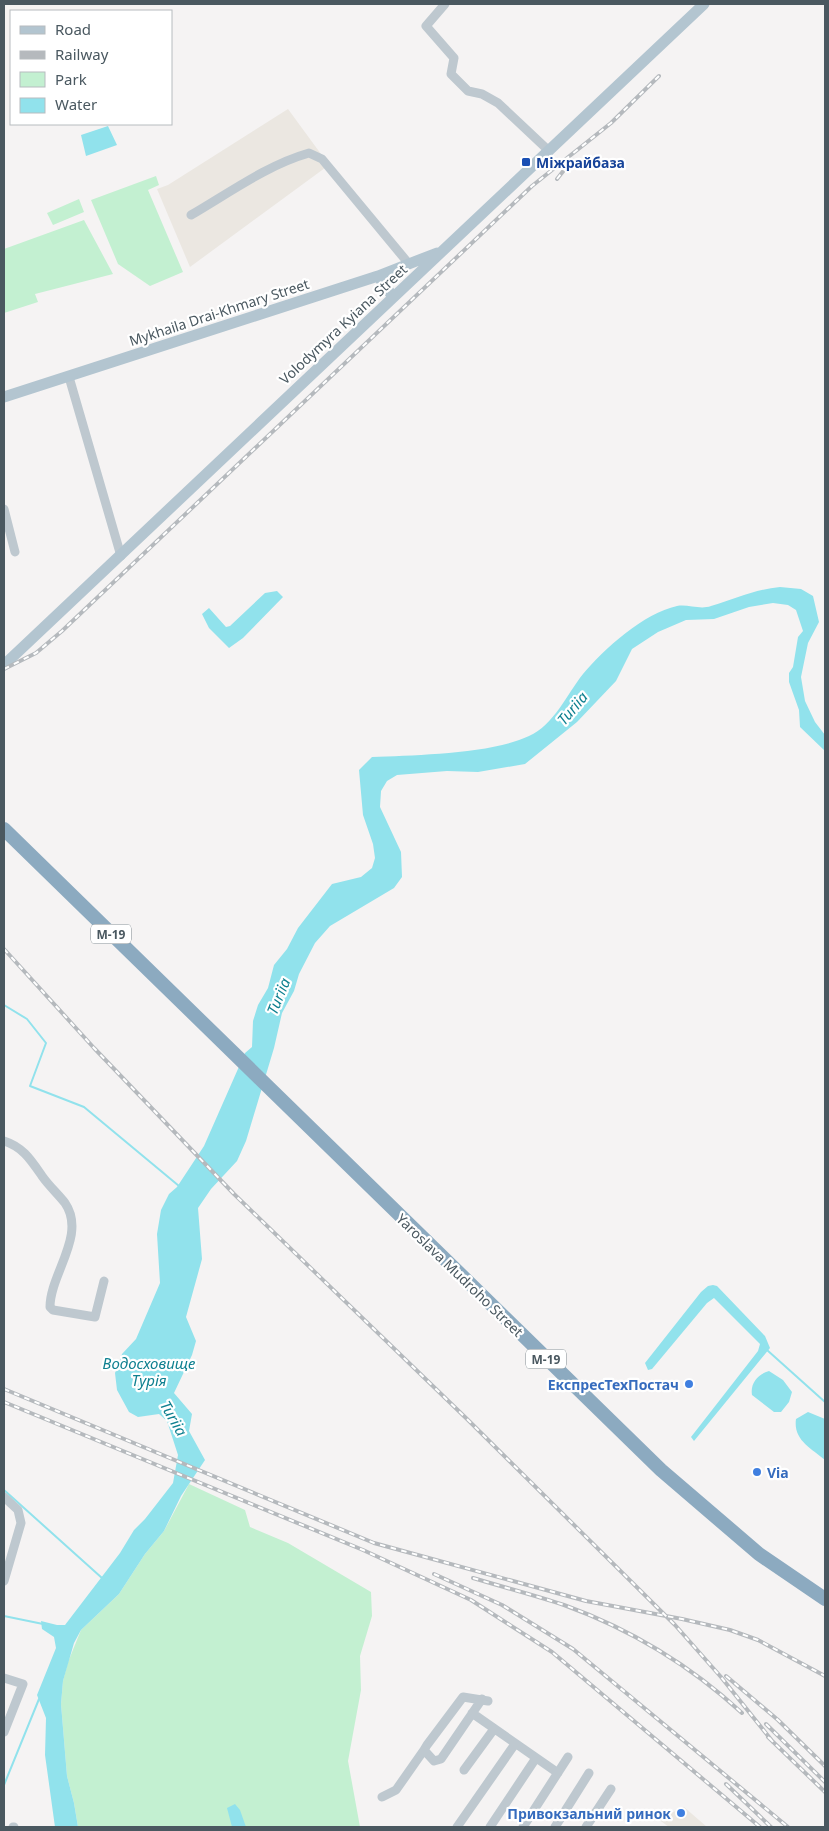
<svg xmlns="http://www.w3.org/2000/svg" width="829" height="1831" font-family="'Noto Sans',sans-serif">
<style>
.commercial{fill:#ebe7e1}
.green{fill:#c3f0d1}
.water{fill:#91e2ec}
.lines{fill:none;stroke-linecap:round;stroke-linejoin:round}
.stream{stroke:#91e2ec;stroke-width:2}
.minor{stroke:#bec8cf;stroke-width:9}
.major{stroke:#b3c5d0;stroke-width:11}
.highway{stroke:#8caac0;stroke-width:14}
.rail-casing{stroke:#b5b9bd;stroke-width:4}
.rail{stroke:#fff;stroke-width:2;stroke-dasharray:5.5;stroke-linecap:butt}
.transit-dot{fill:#1a4fb4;stroke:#fff;stroke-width:2}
.shop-dot{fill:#3f7fe0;stroke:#fff;stroke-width:2}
.labels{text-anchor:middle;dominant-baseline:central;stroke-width:4.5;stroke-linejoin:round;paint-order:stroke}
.shield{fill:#fff;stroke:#808a90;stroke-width:1}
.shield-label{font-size:12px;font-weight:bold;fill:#4a5860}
.transit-label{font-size:14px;font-weight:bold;fill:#164399;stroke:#fff;text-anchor:start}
.street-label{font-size:14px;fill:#4a5860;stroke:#fff}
.shop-label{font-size:14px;font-weight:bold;fill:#366cbe;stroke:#fff;text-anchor:end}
.water-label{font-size:15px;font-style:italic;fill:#0f8090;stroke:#fff}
</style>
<rect width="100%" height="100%" fill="#f5f3f3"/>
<path class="commercial" d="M288 109 329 165 190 267 157 189 168 185Z
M684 1807 707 1827H669L658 1819Z"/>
<path class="green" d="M156 176 159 185 148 190 183 272 150 286 118 264 91 200Z
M79 199 84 212 53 225 47 213Z
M84 220 113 274 35 294 38 302 4 313V249Z
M189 1484 245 1510 250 1527 288 1543 371 1592 372 1616 360 1656 361 1690 348 1761 360 1827H78L74 1803 67 1776 61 1704 63 1681 68 1662 81 1630 119 1594 145 1554 164 1531Z"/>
<path class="water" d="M108 126 117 145 86 156 81 135Z
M780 587 801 589 813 596 819 622 808 643 801 677 805 701 815 722 825 735V751L800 727 799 710 789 682V673L793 667 798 637 803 631 796 610 788 605 773 603 749 607 714 619 686 620 658 632 632 649 616 681 577 722 525 764 478 772 447 771 397 775 387 781 381 791 380 807 401 852 402 877 394 888 330 926 315 943 299 974 294 991 282 1013 274 1048 246 1141 237 1161 211 1189 198 1208 202 1259 186 1317 196 1341 192 1355 174 1393 192 1414 189 1431 205 1460 181 1496 164 1531 145 1554 119 1594 81 1630 74 1643 63 1681 61 1704 67 1776 74 1803 78 1827H55L45 1755 46 1718 37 1695 56 1648 54 1637 42 1629 41 1621 57 1625H65L120 1553 134 1530 145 1519 173 1483 178 1455 167 1421 159 1414 138 1417 129 1412 117 1390 115 1373 122 1354 136 1339 160 1283 157 1234 161 1210 169 1194 177 1187 204 1146 245 1053 252 1047 253 1021 258 1005 268 988 274 965 287 949 298 928 332 884 361 877 372 868 375 858 373 844 363 815 359 770 372 757C415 755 491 754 529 736 554 725 567 694 583 674 604 649 644 613 677 606 688 604 700 610 711 606 734 599 756 589 780 587Z
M277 591 283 597 243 638 229 648 209 628 202 614 209 608 226 627 230 626 265 593Z
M713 1285 717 1286 765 1336 770 1348 694 1441 691 1437 758 1351 760 1344 714 1298 707 1303 652 1369 648 1370 645 1363 701 1292 708 1286Z
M769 1371 783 1380 792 1392 789 1402 781 1412H774L752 1395C750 1383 758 1374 769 1371Z
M808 1412 825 1419V1460C811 1448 793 1440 796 1419Z
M235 1804 240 1810 246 1827H232L227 1808Z"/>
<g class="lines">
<path class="stream" d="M4 1005 27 1019 46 1043 30 1086 84 1107 179 1186
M767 1350 825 1402
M4 1490 102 1578
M4 1616 43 1624
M4 1785 39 1699"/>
<path class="minor" d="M445 4 426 26 454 58 451 74 468 91 482 94 498 103 548 150
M191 215C229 193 267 165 309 153L322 159 409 264
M69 377 121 556
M4 509 15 552
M4 1141C23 1147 31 1160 42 1176 49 1186 58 1194 65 1203 87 1235 50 1274 50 1307L53 1310 95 1317 104 1281
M4 1497 18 1510 21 1523 4 1581
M4 1678 23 1684 4 1732
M482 1699 441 1759 434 1761 424 1750 427 1745 463 1697 488 1701
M472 1713 558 1773
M464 1770 494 1729
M382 1797 396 1790 424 1750
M13 1827H14
M457 1827 515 1744
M490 1827 536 1758
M523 1827 568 1757
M555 1827 589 1773
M586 1827 611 1789"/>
<path class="major" d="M378 276 393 297
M4 397 378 276 437 253
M4 665 704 4"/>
<path class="highway" d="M4 829 661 1470 759 1554 825 1599"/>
<defs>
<path id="rail" d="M557 179 572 160
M4 669 36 653 62 631 532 186 611 123 659 76
M4 949 94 1048 234 1194 467 1419 675 1625 721 1677 773 1742
M4 1389 374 1543 586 1601 682 1619 730 1630 758 1640 825 1676
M4 1402 363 1550 471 1600 552 1652 760 1827
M434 1574 502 1605 573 1649 788 1827
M473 1578C503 1587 534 1595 564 1605 630 1629 691 1666 742 1713
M726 1676 778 1720 825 1766
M766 1724 825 1782
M768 1737 825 1792
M726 1784 771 1827"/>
</defs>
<use href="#rail" class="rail-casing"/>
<use href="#rail" class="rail"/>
</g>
<rect class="transit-dot" x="521" y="157" width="10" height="10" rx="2.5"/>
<g class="shop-dot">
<circle cx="689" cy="1384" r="5"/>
<circle cx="757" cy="1472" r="5"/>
<circle cx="681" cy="1813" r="5"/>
</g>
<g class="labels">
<g class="shield">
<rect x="91" y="924.5" width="40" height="19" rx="4"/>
<rect x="526" y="1349.5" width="40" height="19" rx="4"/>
</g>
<g class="shield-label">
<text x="111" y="934">М-19</text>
<text x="546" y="1359">М-19</text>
</g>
<g class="transit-label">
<text x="536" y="162">Міжрайбаза</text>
</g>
<g class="street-label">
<text transform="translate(219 312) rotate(-18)">Mykhaila Drai-Khmary Street</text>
<text transform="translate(343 324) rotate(-43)">Volodymyra Kyiana Street</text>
<text transform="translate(460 1275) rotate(44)">Yaroslava Mudroho Street</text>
</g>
<g class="shop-label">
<text x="679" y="1384">ЕкспресТехПостач</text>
<text x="767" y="1472" text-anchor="start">Via</text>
<text x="671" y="1813">Привокзальний ринок</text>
</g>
<g class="water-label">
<text transform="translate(572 708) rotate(-50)">Turiia</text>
<text transform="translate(278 996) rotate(-68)">Turiia</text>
<text x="149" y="1363">Водосховище<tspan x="149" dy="17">Турія</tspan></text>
<text transform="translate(174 1418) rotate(60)">Turiia</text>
</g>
</g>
<rect width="829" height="1831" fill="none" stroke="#4a5860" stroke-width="10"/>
<rect x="10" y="10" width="162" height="115" fill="#ffffff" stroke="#b7bcbf"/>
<rect x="20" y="26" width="25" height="8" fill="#b3c5d0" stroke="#b7bcbf"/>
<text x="55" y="35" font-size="15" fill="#4a5860">Road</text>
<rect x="20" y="51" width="25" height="8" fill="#b5b9bd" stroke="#b7bcbf"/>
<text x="55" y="60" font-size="15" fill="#4a5860">Railway</text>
<rect x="20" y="72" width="25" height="15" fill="#c3f0d1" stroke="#b7bcbf"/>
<text x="55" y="85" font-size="15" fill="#4a5860">Park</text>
<rect x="20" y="98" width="25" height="15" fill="#91e2ec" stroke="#b7bcbf"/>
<text x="55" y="110" font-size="15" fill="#4a5860">Water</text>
</svg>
